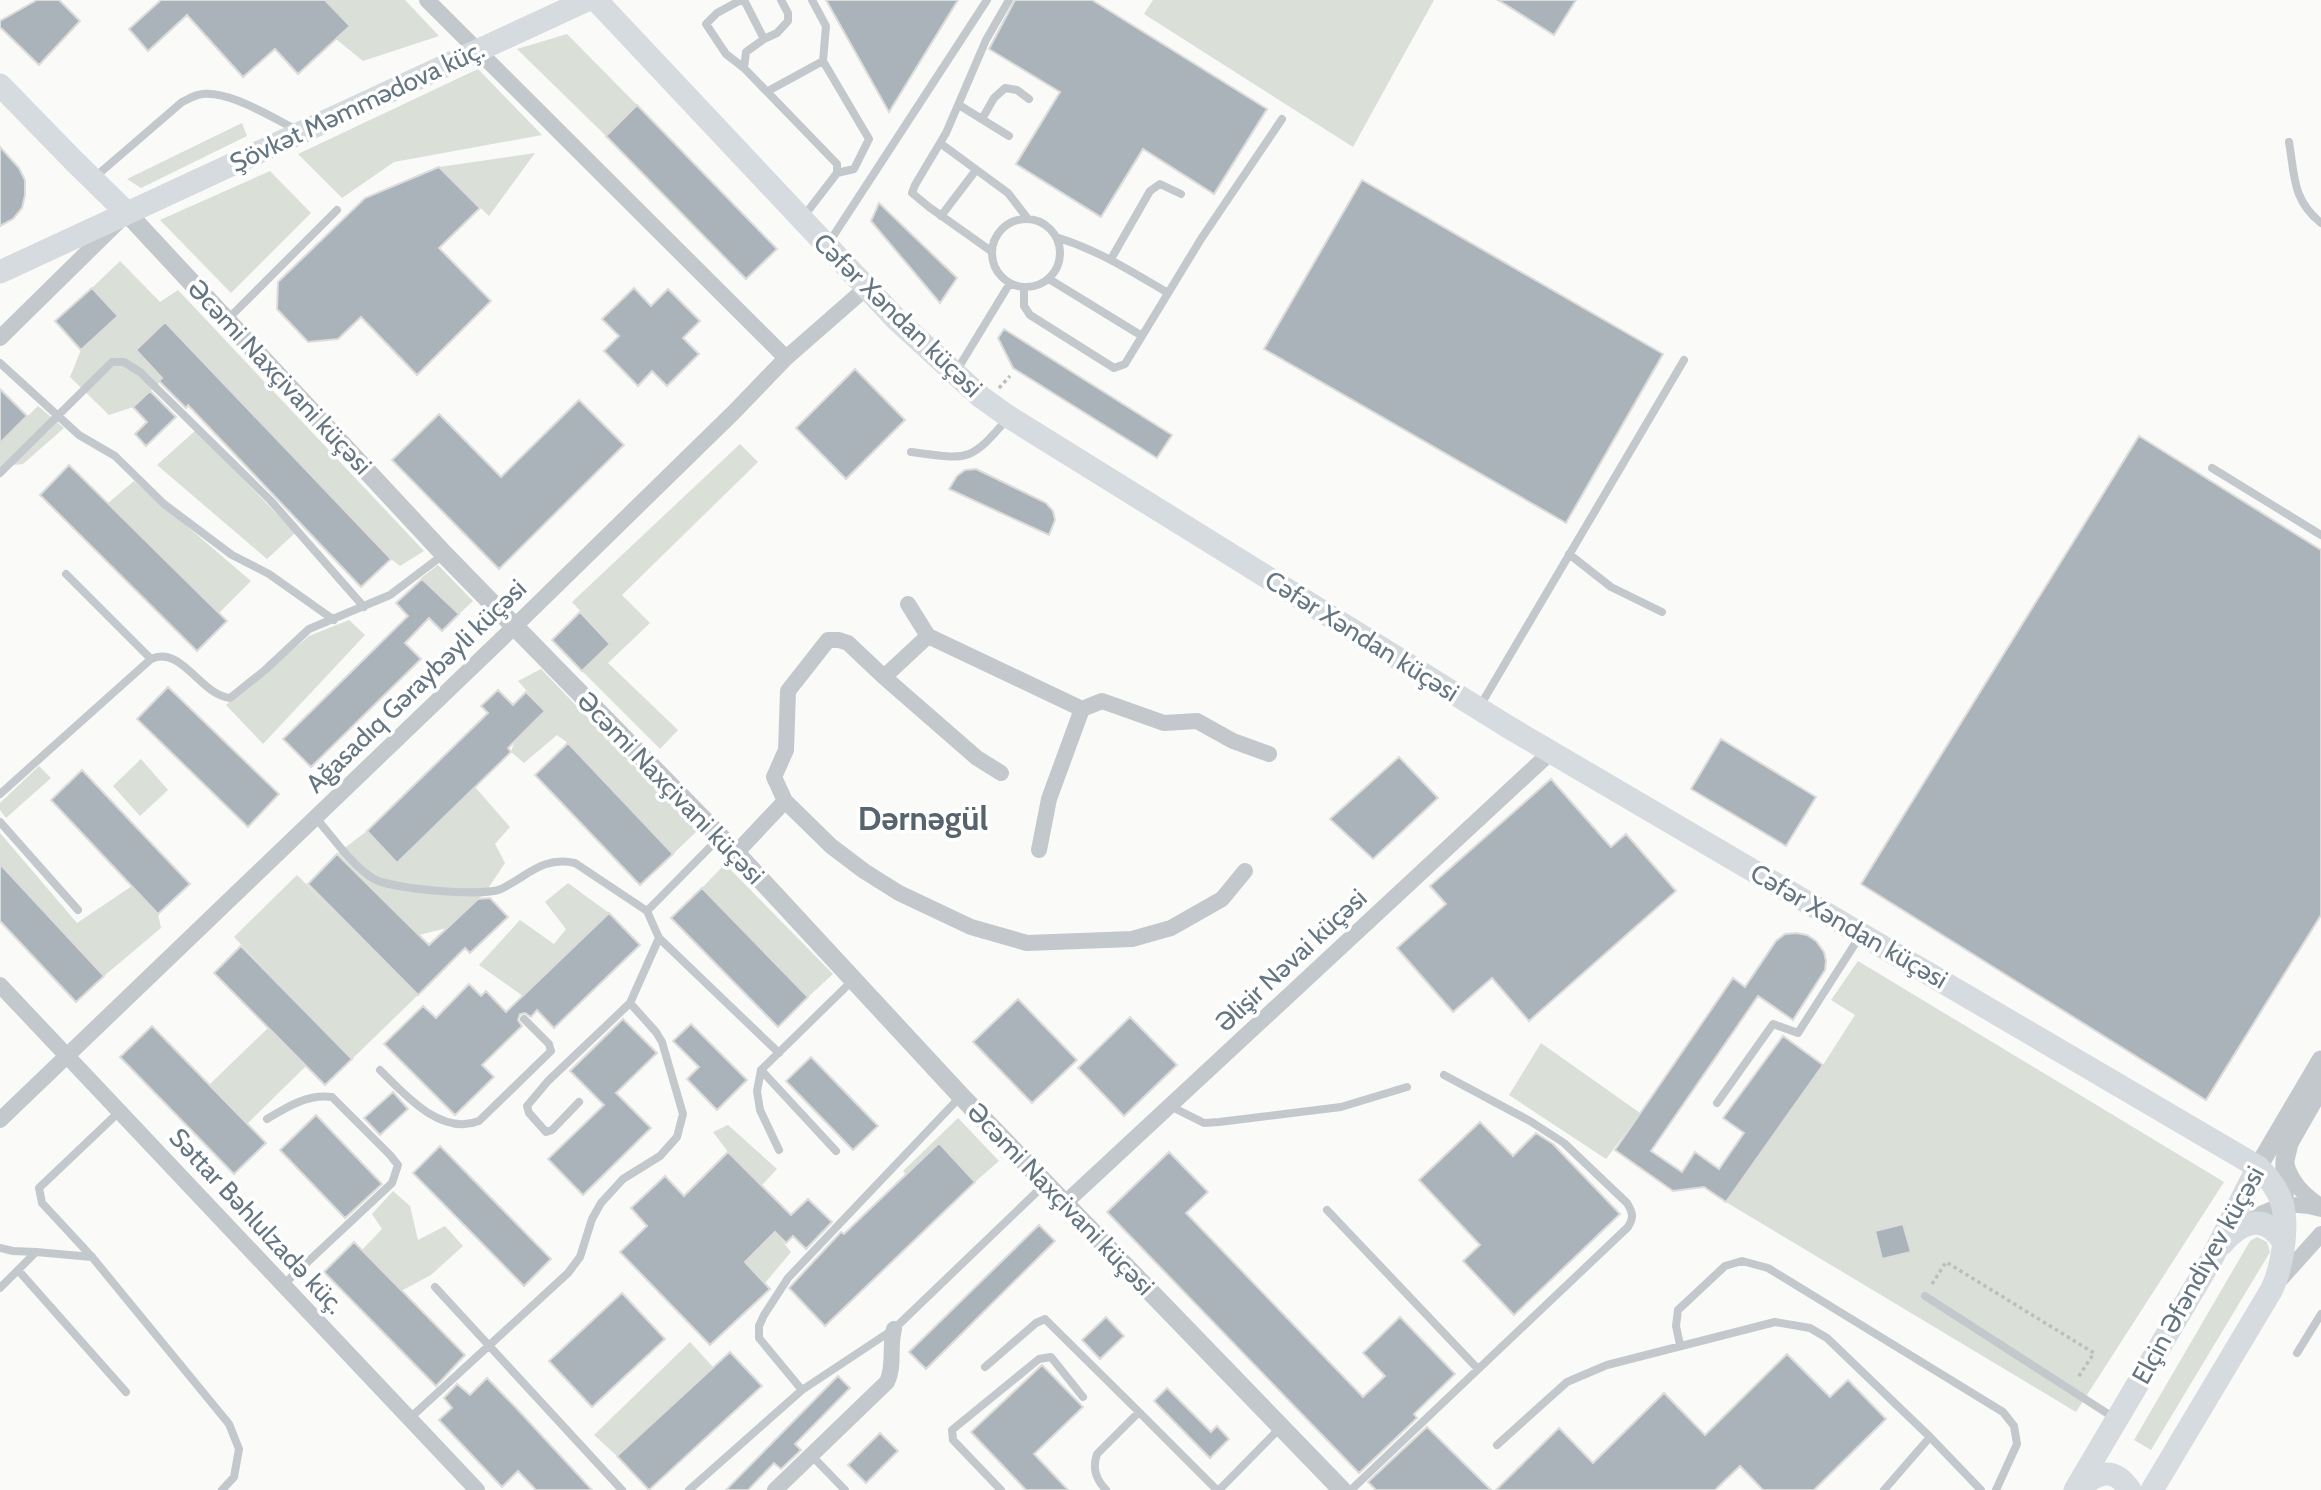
<svg xmlns="http://www.w3.org/2000/svg" width="2321" height="1490" font-family="Cabin,sans-serif">
<style>
.green{fill:#dadfd7}
.building{fill:#aab3b9;stroke:#dcdcda;stroke-width:2}
.lines{fill:none;stroke-linecap:round;stroke-linejoin:round}
.path{stroke:#bbbfc2;stroke-width:3.5;stroke-dasharray:3.5 3.5;stroke-linecap:butt}
.service{stroke:#c3c8cc;stroke-width:8}
.minor{stroke:#c3c8cc;stroke-width:16}
.tertiary{stroke:#c3c8cc;stroke-width:19}
.secondary{stroke:#d6dbdf;stroke-width:23}
.labels{text-anchor:middle;dominant-baseline:central;stroke-width:7;stroke-linejoin:round;paint-order:stroke}
.street-label{font-size:26px;fill:#657683;stroke:#fff}
.district-label{font-size:33px;font-weight:bold;fill:#57646e;stroke:#fff}
</style>
<rect width="100%" height="100%" fill="#fafaf8"/>
<path class="green" d="M325 0H405L439 36 363 61 336 39 349 26Z
M1153 0H1434L1353 147 1144 14Z
M567 34 637 105 606 136 517 49Z
M478 69 542 135 394 162 342 198 298 154Z
M242 123 247 136 141 188 127 179Z
M535 153 489 216 439 167Z
M270 171 311 213 231 293 160 220Z
M120 261 160 302 178 290 424 551 400 566 391 559 165 323 136 350 163 379 133 407 109 415 70 377 81 350 117 316 92 288Z
M38 406 64 428 23 464 13 465 0 478V443Z
M196 430 295 533 267 559 157 465Z
M740 444 758 462 622 595 650 623 608 663 678 730 660 749 582 671 610 643 572 602Z
M134 481 251 581 219 613 108 503Z
M438 565 473 601 459 614 421 578Z
M349 620 365 635 263 744 226 705 309 636Z
M541 669 697 831 673 854 568 743 557 735 524 763 511 752 515 740 545 711 518 681Z
M141 759 168 790 140 816 113 786Z
M39 766 51 778 6 818 0 810V803Z
M475 787 510 827 495 844 505 863 485 893 447 928 419 935 338 853 367 831 397 862Z
M0 833 77 923 132 886 158 914 161 928 104 976 0 864Z
M725 864 833 974 808 997 702 888Z
M297 875 418 995 352 1059 234 937Z
M568 883 609 913 523 996 479 965 520 920 554 944 566 929 545 902Z
M1858 961 2224 1182 2076 1412 1726 1202 1823 1065 1855 1015 1831 1000Z
M268 1028 306 1066 247 1124 209 1085Z
M1541 1043 1640 1113 1606 1159 1509 1095Z
M958 1118 999 1161 975 1182 939 1144 906 1175 903 1171Z
M728 1125 777 1169 761 1186 728 1152 713 1132Z
M699 1180 763 1244 775 1232 791 1252 765 1283 684 1197Z
M393 1191 410 1206 418 1240 445 1226 463 1246 431 1275 401 1291 362 1250 382 1229 372 1214Z
M2257 1237 2267 1242 2270 1252 2151 1450 2134 1440 2250 1241Z
M690 1342 713 1367 617 1456 594 1435Z"/>
<path class="building" d="M37 0H59L80 21 39 65 0 27V21Z
M161 0H325L350 26 298 74 275 49 243 77 187 15 148 51 129 29Z
M826 0H958L889 112Z
M1015 0H1092L1267 109 1214 194 1143 149 1101 217 1016 164 1060 92 989 49Z
M1498 0H1576L1554 35Z
M637 105 777 249 746 279 606 136Z
M0 147 19 168 25 180V195L22 208 13 219 0 226Z
M439 167 480 208 439 248 491 301 417 375 361 317 338 339 308 342 277 309 278 282 365 198Z
M1362 180 1663 354 1566 523 1264 349Z
M879 203 957 278 940 303 871 221Z
M92 288 118 316 81 350 55 321Z
M634 288 651 306 668 289 700 321 683 338 699 354 667 386 652 371 638 386 604 351 619 336 602 319Z
M165 322 391 559 361 587 188 405 186 408 159 381 162 378 136 350Z
M1004 329 1172 435 1157 458 1013 368 998 338Z
M855 369 905 420 846 479 796 428Z
M0 389 27 416 0 443Z
M150 391 176 417 146 446 135 434 147 422 133 407Z
M579 400 624 445 499 569 392 460 439 414 501 477Z
M2139 436 2321 550V915L2206 1100 1861 884Z
M69 465 227 621 197 651 40 495Z
M976 469 1046 503 1053 511 1055 520 1049 535 949 489 957 476 965 470Z
M422 579 459 614 442 631 429 618 405 643 421 659 311 767 283 739 408 616 396 603Z
M580 612 610 644 582 671 552 640Z
M168 687 279 794 248 827 137 719Z
M498 690 513 705 526 692 545 711 508 748 511 752 397 863 367 831 488 713 481 706Z
M1721 739 1816 797 1786 846 1691 789Z
M568 743 673 854 640 885 535 775Z
M1399 757 1438 798 1373 859 1330 819Z
M82 770 190 884 158 914 51 800Z
M1551 779 1611 847 1626 834 1676 891 1529 1021 1492 978 1453 1012 1397 948 1446 904 1430 886Z
M337 854 429 945 478 899 490 898 508 917 470 953 465 948 418 995 308 884Z
M0 864 104 976 76 1002 0 921Z
M702 888 808 997 778 1027 671 918Z
M609 913 640 945 554 1028 537 1010 531 1017 525 1013 520 1014 518 1020 522 1026 482 1065 494 1077 455 1115 384 1044 423 1006 436 1018 469 984 481 996 486 991 506 1012Z
M1796 933 1807 935 1816 941 1824 952 1826 961 1825 970 1793 1020 1758 996 1651 1151 1682 1172 1695 1152 1719 1169 1744 1133 1723 1118 1783 1036 1823 1065 1726 1202 1704 1187 1673 1191 1615 1150 1733 978 1745 987 1776 941 1785 934Z
M241 946 352 1059 325 1085 214 973Z
M1018 999 1077 1060 1032 1103 973 1042Z
M1130 1017 1177 1065 1124 1116 1078 1068Z
M623 1019 657 1053 616 1093 651 1128 583 1195 548 1159 604 1105 570 1071Z
M691 1024 747 1080 717 1110 687 1079 699 1067 673 1041Z
M152 1026 266 1143 234 1174 120 1057Z
M811 1057 878 1126 853 1150 786 1081Z
M393 1092 408 1109 380 1135 364 1118Z
M316 1115 382 1184 345 1218 280 1150Z
M1480 1122 1513 1156 1536 1133 1553 1144 1620 1214 1514 1315 1463 1261 1480 1245 1419 1180Z
M939 1143 975 1182 825 1326 789 1288 841 1232 844 1234Z
M440 1146 551 1259 524 1286 413 1173Z
M728 1152 791 1215 808 1199 832 1222 806 1249 793 1236 786 1243 775 1232 745 1262 770 1289 710 1345 620 1252 647 1226 631 1208 665 1176 684 1196Z
M1169 1152 1208 1192 1186 1213 1363 1397 1385 1376 1363 1353 1400 1317 1455 1374 1414 1414 1417 1418 1359 1473 1107 1212Z
M1903 1224 1911 1252 1882 1259 1875 1231Z
M1039 1225 1055 1241 926 1369 909 1352Z
M354 1242 465 1355 436 1386 324 1272Z
M622 1293 665 1339 592 1407 549 1361Z
M1106 1317 1124 1336 1100 1359 1082 1340Z
M730 1352 762 1386 649 1490 617 1456Z
M1787 1354 1830 1397 1848 1380 1886 1419 1814 1490H1763L1740 1466 1715 1490H1496L1559 1428 1593 1463 1664 1393 1705 1435Z
M1042 1365 1083 1407 1034 1454 1068 1490H1026L971 1432Z
M838 1376 850 1388 795 1444 801 1450 781 1469 774 1463 748 1490H726Z
M487 1378 518 1410 592 1490H536L518 1471 502 1487 439 1420 452 1408 444 1398 457 1384 470 1395Z
M1167 1388 1211 1432 1217 1426 1229 1439 1210 1458 1154 1401Z
M1427 1427 1491 1490H1376L1368 1482Z
M880 1433 898 1451 866 1483 848 1465Z"/>
<g class="lines">
<path class="path" d="M999 388 1010 376
M1932 1284 1946 1262 2094 1353 2077 1379"/>
<path class="service" d="M741 0 717 13 706 24 726 54 744 68
M744 0 764 39 746 52 744 68 837 164V173L804 216
M812 0 826 26 823 61 869 139 854 169 837 173
M764 39 777 33 788 21V13L781 0
M768 91 823 61
M959 105 1009 136
M982 119 994 98 1005 88 1017 90 1029 99
M2289 142C2295 177 2292 199 2321 223
M940 143 1008 193 1028 219
M95 177 182 102C187 100 193 96 198 95 224 87 273 118 297 130
M941 216 976 170
M992 253a34 34 0 1 1 68 0a34 34 0 1 1-68 0Z
M1056 237C1100 251 1129 270 1168 293
M828 244 987 0
M991 251 929 207 912 193 915 185 946 133 986 40 1009 0
M1111 259 1150 191 1160 184 1181 194
M1049 279 1142 336
M1024 288V306L1030 315 1114 368 1125 364 1201 239 1282 119
M227 320 337 210
M0 363 79 435 115 456 164 504 232 555 269 574 334 620
M957 370 1010 283
M911 452C967 459 969 464 1007 419
M2212 468 2321 535
M0 473 112 362H124L140 372 271 501 364 607
M1569 554 1611 587 1662 612
M66 574 151 659
M1480 706 1684 360
M0 794 151 659C182 645 200 695 230 698L265 670 309 629 390 595 443 555
M315 817C332 836 353 867 374 879 392 889 483 897 501 889 528 876 542 856 575 863L647 911 659 938 779 1053
M0 822 78 910
M647 911 720 837
M380 1070C405 1095 441 1136 479 1121L551 1051 549 1044 524 1019
M761 1070 836 1151
M579 1102 552 1130 546 1132 529 1113 527 1106 548 1081 630 1003 659 938
M1717 1103 1773 1024 1798 1033 1860 936
M1170 1106 1204 1123 1219 1122 1341 1107 1407 1087
M120 1111 39 1188 42 1203 92 1257 229 1424 239 1449 234 1477 222 1490
M267 1119C287 1107 307 1094 332 1097L390 1155 398 1165 392 1183 283 1285
M779 1150 760 1110 757 1091 761 1070 853 980
M1327 1210 1478 1369
M0 1248 13 1251 36 1252
M18 1270 126 1392
M435 1287 622 1490
M0 1288 36 1252 92 1257
M1925 1296 2116 1419
M1680 1345 1676 1326 1678 1310 1725 1266 1742 1261 1768 1268 2003 1412 2014 1426 2017 1444 1996 1490
M2297 1353 2321 1314
M985 1367 1036 1323 1045 1319 1139 1412
M802 1390 759 1338V1326L764 1315 788 1278 961 1096
M409 1419 568 1273 580 1257 592 1219 601 1203 623 1179 660 1156 677 1137 683 1114 662 1042 656 1032 630 1003
M1497 1445 1567 1382 1607 1365 1775 1322 1810 1328 1827 1338 1930 1437 1981 1490
M812 1456 845 1490
M689 1490 802 1390 894 1329 1045 1184
M1001 1490 953 1440 952 1430 1039 1359 1051 1357 1083 1397
M1106 1490C1096 1479 1092 1469 1097 1454L1139 1412 1217 1490
M1219 1490 1280 1428
M1351 1490 1628 1227C1634 1217 1633 1213 1627 1203L1564 1143 1530 1121 1444 1075
M1884 1490 1930 1437"/>
<path class="minor" d="M427 0 786 358
M0 338 118 222
M908 604 928 636 1082 709 1102 701 1164 723 1197 721 1233 741 1269 754
M884 677 928 636
M785 801 831 846 864 871 899 893 971 927 1027 943 1132 939 1171 928 1222 899 1245 871
M1039 850 1049 799 1082 709
M736 853 785 801 774 777 786 750 788 691 828 640H839L848 643 884 677 977 758 1001 773
M0 985 477 1490
M0 1120 514 627 734 412 786 358 866 288
M2286 1163C2291 1182 2303 1194 2319 1205
M1064 1204 1551 752
M2245 1224C2267 1207 2294 1200 2321 1209
M2278 1282 2321 1234
M775 1490 887 1382C895 1366 889 1347 894 1329"/>
<path class="tertiary" d="M127 213 444 554 736 853 961 1096 1342 1490
M2258 1167 2321 1060
M2284 1206 2285 1160 2289 1143 2321 1087"/>
<path class="secondary" d="M596 0 897 320 981 397 1009 417 1510 728 2258 1167C2269 1178 2278 1189 2282 1203 2289 1227 2282 1267 2272 1289L2152 1490
M0 85 74 161 127 213
M0 272 587 0
M2222 1244C2242 1220 2266 1213 2284 1243
M2078 1489C2097 1473 2113 1465 2130 1490
M2075 1490 2211 1260 2258 1167"/>
</g>
<g class="labels">
<g class="street-label">
<text transform="translate(357 106) rotate(-25)">Şövkət Məmmədova küç.</text>
<text transform="translate(898 315) rotate(44)">Cəfər Xəndan küçəsi</text>
<text transform="translate(280 377) rotate(47)">Əcəmi Naxçivani küçəsi</text>
<text transform="translate(1362 636) rotate(32)">Cəfər Xəndan küçəsi</text>
<text transform="translate(416 686) rotate(-44)">Ağasadıq Gəraybəyli küçəsi</text>
<text transform="translate(671 788) rotate(46)">Əcəmi Naxçivani küçəsi</text>
<text transform="translate(1849 926) rotate(30)">Cəfər Xəndan küçəsi</text>
<text transform="translate(1291 960) rotate(-43)">Əlişir Nəvai küçəsi</text>
<text transform="translate(1061 1199) rotate(46)">Əcəmi Naxçivani küçəsi</text>
<text transform="translate(257 1221) rotate(47)">Səttar Bəhlulzadə küç.</text>
<text transform="translate(2198 1275) rotate(-61)">Elçin Əfəndiyev küçəsi</text>
</g>
<g class="district-label">
<text x="923" y="818">Dərnəgül</text>
</g>
</g>
</svg>
